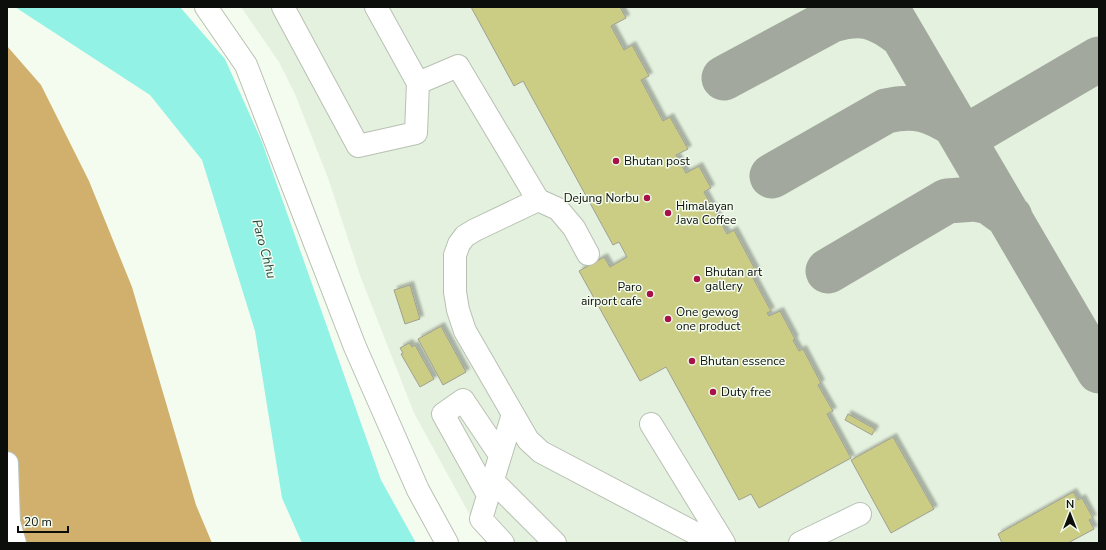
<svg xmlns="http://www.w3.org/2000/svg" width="1106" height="550" font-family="'Nunito Sans',sans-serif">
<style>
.built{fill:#e4f1de}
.forest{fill:#d1b06e}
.water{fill:#92f2e6}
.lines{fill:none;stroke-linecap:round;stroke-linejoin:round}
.taxiway{stroke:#a2a89e;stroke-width:45}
.building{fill:#cbcd85;stroke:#9fa092;filter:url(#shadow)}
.minor-casing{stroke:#b8c0b3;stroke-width:24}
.minor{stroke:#fff;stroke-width:22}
.poi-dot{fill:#a71147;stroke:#f4fcef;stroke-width:1.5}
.labels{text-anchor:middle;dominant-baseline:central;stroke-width:3;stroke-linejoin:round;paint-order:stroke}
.poi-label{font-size:12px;fill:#0b0e0a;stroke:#f4fcef;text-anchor:start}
.water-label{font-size:13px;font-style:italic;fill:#1d4944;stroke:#f4fcef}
</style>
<defs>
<filter id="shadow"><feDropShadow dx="3.5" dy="-3.5" stdDeviation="1" flood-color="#0004"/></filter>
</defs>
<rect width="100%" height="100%" fill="#f4fcef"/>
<path class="built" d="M241 7H1099V543H490L477 528 414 413 361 278 328 178 295 94 279 62Z"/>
<path class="forest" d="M7 46 41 85 89 181 132 287 196 505 212 543H7Z"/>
<path class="water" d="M15 7H180L225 59 262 142 381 480 416 543H302L282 498 255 331 202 160 150 95Z"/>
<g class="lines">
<path class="taxiway" d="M886 7 1099 371
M724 78 832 20C863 11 877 16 902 35
M964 138 1099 59
M772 176 886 111C916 104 932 110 957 126
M828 271 947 201 975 199 989 202 1010 217"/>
</g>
<path class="building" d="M471 7H620L626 18 611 26 624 50 632 45 649 76 641 80 663 121 670 117 688 149 676 155 686 173 699 166 711 188 704 192 727 234 734 230 757 273 752 276 771 311 767 313 769 316 780 311 795 339 793 340 799 351 803 349 821 383 818 385 833 411 827 414 851 458 759 508 751 494 739 500 666 367 640 381 579 271 604 257 610 267 627 257 619 242 613 245 523 81 514 86Z
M410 285 420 319 405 324 394 290Z
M441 326 466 372 443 385 418 339Z
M409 343 412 347 415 345 434 379 420 387 401 354 403 353 400 348Z
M848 414 875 429 872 435 845 420Z
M893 437 934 509 891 533 851 460Z
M1073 492 1078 500 1082 498 1093 518 1089 520 1094 529 1068 543H1002L998 534Z"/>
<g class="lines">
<defs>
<path id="minor" d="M206 7 246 65 355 347 418 490 447 543
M283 7 358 146 416 133 418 83
M376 7 418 83 458 66 538 200
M588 254 574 228 558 209 538 200 475 230 465 236 459 244 455 255V292L458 310 465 331 528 440 541 452 714 543
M651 424 724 543
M7 463 9 522 15 543
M493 481 555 543
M488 495 443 414 463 400 500 455
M503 543 481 519 513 414
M800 543 860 514"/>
</defs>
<use href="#minor" class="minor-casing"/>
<use href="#minor" class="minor"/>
</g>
<g class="poi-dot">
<circle cx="616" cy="161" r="4"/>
<circle cx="647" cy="198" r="4"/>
<circle cx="668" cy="213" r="4"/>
<circle cx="697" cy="279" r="4"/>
<circle cx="650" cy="294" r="4"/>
<circle cx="668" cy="319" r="4"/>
<circle cx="692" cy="361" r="4"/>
<circle cx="713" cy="392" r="4"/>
</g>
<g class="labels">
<g class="poi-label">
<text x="624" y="161">Bhutan post</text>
<text x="639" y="198" text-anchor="end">Dejung Norbu</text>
<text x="676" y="206">Himalayan<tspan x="676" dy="14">Java Coffee</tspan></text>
<text x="705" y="272">Bhutan art<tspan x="705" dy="14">gallery</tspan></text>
<text x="642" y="287" text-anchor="end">Paro<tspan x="642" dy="14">airport cafe</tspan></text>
<text x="676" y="312">One gewog<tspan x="676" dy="14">one product</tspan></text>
<text x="700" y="361">Bhutan essence</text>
<text x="721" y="392">Duty free</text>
</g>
<g class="water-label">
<text transform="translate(264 249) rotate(75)">Paro Chhu</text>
</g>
</g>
<rect width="1106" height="550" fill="none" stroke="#0b0e0a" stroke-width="16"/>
<g transform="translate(1070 514)" stroke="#f4fcef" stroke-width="3" paint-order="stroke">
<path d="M0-3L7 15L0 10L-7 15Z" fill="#0b0e0a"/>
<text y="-6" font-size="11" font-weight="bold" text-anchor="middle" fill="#0b0e0a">N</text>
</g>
<path d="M18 526v6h50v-6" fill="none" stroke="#0b0e0a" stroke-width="2"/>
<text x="24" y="526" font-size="12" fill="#0b0e0a" stroke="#f4fcef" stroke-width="3" paint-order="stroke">20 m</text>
</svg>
